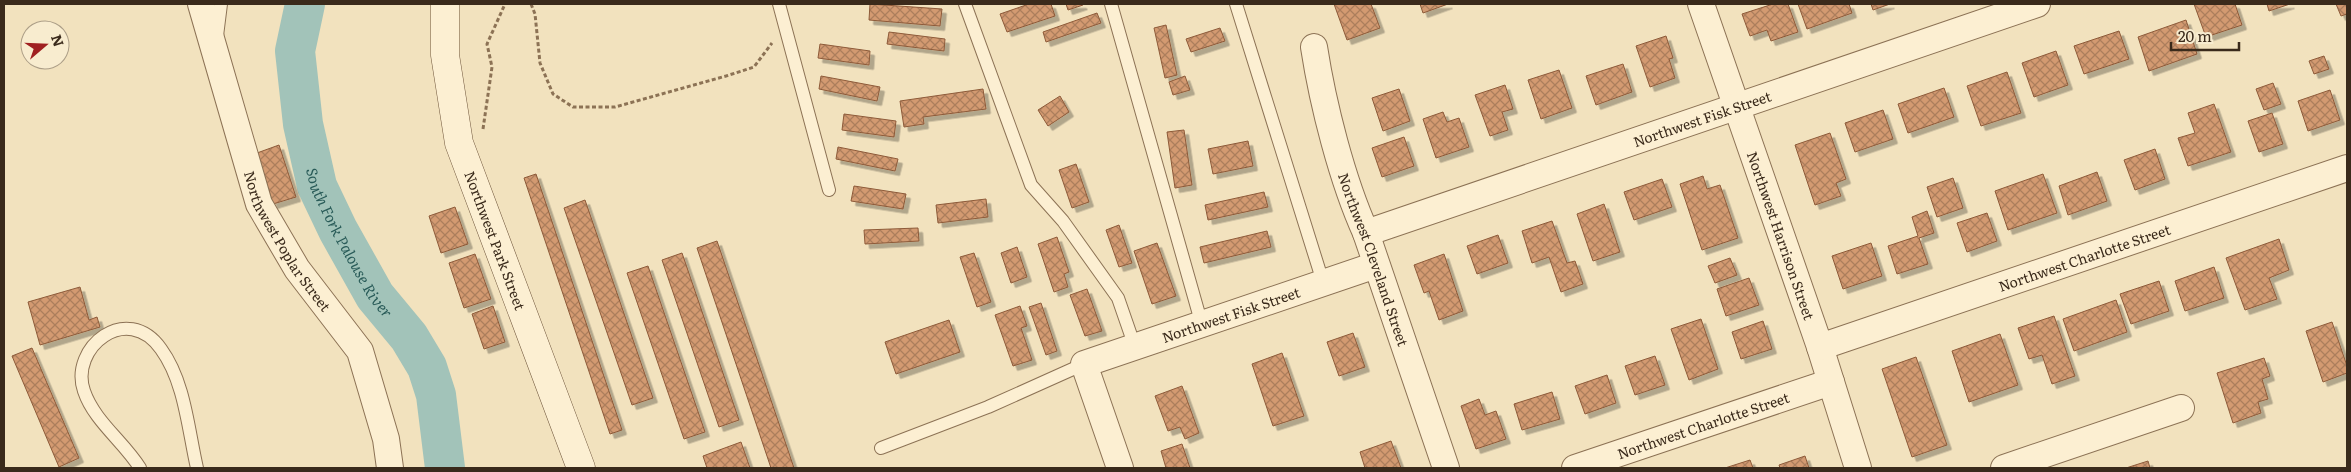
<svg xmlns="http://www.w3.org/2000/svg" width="2351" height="472" font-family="Literata,serif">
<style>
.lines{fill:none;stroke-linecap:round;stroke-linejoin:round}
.river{stroke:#a2c3b9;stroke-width:40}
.building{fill:url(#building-cross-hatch);stroke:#8d5a39;filter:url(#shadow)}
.lane-casing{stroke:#8c7255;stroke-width:14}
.street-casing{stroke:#8c7255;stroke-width:28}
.secondary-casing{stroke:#6d5339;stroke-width:29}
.path{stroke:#8c7255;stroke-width:3;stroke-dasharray:4 2.5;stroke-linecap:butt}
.lane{stroke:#fcefd2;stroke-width:12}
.street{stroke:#fcefd2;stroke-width:26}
.secondary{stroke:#fcefd2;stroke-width:28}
.labels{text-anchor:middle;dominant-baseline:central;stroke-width:4;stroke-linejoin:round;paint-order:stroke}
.street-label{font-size:14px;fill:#3a2a1b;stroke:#f8eccf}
.water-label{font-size:15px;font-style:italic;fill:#295b58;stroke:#f8eccf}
</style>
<defs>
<pattern id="building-cross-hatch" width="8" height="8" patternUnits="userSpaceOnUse" patternTransform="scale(1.25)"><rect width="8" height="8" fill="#d39a71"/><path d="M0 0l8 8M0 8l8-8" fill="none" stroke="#ac7e5c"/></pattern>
<filter id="shadow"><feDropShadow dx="4.5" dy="4.5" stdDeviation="0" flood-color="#0004"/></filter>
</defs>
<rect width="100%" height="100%" fill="#f2e2be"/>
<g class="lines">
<path class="river" id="s1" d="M305 4 295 51 303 124 317 186 338 230 375 296 409 337 427 367 436 395 445 468"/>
</g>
<path class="building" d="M870 4 942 9 940 26 869 20Z
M1029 4H1051L1055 16 1007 32 1000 14Z
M1066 4H1082L1083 5 1068 10Z
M1334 4H1371L1380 28 1347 40Z
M1420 4H1448L1423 13Z
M1773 4H1788L1798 32 1771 41 1767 30 1750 36 1742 14Z
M1798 4H1849L1852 13 1807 29Z
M1871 4H1890L1873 10Z
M2194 4H2235L2242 25 2206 37Z
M2267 4H2290L2269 11Z
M2336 4H2347V14L2341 16Z
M1097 13 1101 23 1046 42 1043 32Z
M2186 20 2197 54 2149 71 2138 37Z
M1166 25 1177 75 1165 78 1154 28Z
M1220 28 1225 41 1191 52 1186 39Z
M2119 31 2129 59 2084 74 2074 46Z
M889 32 945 39 944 51 887 44Z
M1666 36 1673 58 1669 59 1675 78 1650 87 1636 46Z
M820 44 870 51 869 65 818 58Z
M2056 51 2068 85 2034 97 2022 63Z
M2324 56 2329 69 2314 74 2309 61Z
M1623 64 1632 92 1596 105 1586 76Z
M1559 70 1572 108 1541 119 1528 80Z
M2007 72 2021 113 1981 126 1967 86Z
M821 76 880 87 877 101 819 89Z
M1185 76 1190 90 1173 95 1169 82Z
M2273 83 2281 104 2264 110 2256 89Z
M1505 85 1513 109 1502 112 1508 130 1490 136 1475 95Z
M1944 88 1954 117 1908 133 1898 104Z
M983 89 986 109 923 117 924 124 904 127 900 101Z
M1399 89 1410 121 1383 131 1372 98Z
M2330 90 2340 120 2308 131 2298 101Z
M1060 96 1069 112 1048 126 1038 110Z
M2214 104 2231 152 2188 166 2178 138 2195 133 2188 113Z
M1883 110 1893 139 1855 152 1845 123Z
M1443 112 1447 122 1459 118 1469 147 1436 158 1423 119Z
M2272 113 2283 144 2259 152 2248 121Z
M844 114 896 121 894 137 842 130Z
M1184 130 1192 185 1175 188 1167 132Z
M1830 133 1846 179 1836 183 1841 196 1815 205 1795 145Z
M1404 137 1414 166 1382 177 1372 148Z
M1248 141 1253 166 1213 174 1208 149Z
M279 145 296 197 273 204 257 153Z
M838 147 898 159 895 171 836 159Z
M2155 149 2165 179 2135 190 2124 160Z
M1076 164 1089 202 1072 208 1059 170Z
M2097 172 2107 201 2068 215 2059 186Z
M536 174 622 430 610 434 524 178Z
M2043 174 2057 213 2008 230 1995 191Z
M1703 176 1707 189 1720 185 1738 238 1702 250 1680 184Z
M1953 178 1963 208 1937 217 1927 187Z
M1662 179 1672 207 1634 220 1624 192Z
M854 186 906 194 903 209 851 201Z
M1264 192 1268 207 1208 220 1205 205Z
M986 199 988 217 938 223 936 205Z
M585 200 653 398 632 405 564 208Z
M1604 204 1620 252 1593 261 1577 214Z
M455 207 468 244 441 253 429 216Z
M1927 211 1934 233 1919 238 1928 264 1897 274 1888 246 1918 236 1912 217Z
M1987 213 1997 241 1967 252 1957 223Z
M1552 221 1567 263 1575 261 1583 284 1561 292 1549 257 1532 263 1522 231Z
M1119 225 1132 263 1119 267 1106 230Z
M918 228 919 241 865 244 864 230Z
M1267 231 1271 247 1204 263 1200 247Z
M1498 235 1508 263 1477 274 1467 246Z
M1057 237 1069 272 1064 274 1068 287 1054 292 1038 244Z
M2279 239 2289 270 2269 278 2277 299 2245 310 2226 258Z
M717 241 794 468H771L697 248Z
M1157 243 1176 296 1152 304 1134 251Z
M1871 243 1882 276 1843 289 1832 256Z
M1017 247 1027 277 1011 283 1001 253Z
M682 253 739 420 719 427 662 260Z
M974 253 991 302 977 307 960 257Z
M475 254 491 299 464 308 449 263Z
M1444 254 1463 311 1439 320 1429 291 1424 293 1414 265Z
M1730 258 1737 275 1715 283 1708 266Z
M648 266 705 432 684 439 627 273Z
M2214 267 2224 298 2185 311 2175 281Z
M1749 278 1759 305 1726 316 1717 289Z
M2159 281 2169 311 2131 324 2120 294Z
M80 287 89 320 97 317 100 327 40 345 28 302Z
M1087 289 1102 331 1085 336 1070 295Z
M2116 300 2127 332 2074 351 2063 319Z
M1041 303 1057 351 1046 355 1029 307Z
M493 306 505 342 484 349 472 314Z
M1020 306 1027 326 1021 328 1032 360 1013 366 995 315Z
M2054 316 2075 376 2052 384 2042 355 2029 359 2018 328Z
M1701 319 1718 369 1689 380 1671 329Z
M949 320 960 352 896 374 885 342Z
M1763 321 1772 349 1741 359 1732 332Z
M2332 322 2347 366V373L2323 382 2306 331Z
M1353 333 1365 367 1339 376 1327 342Z
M2000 334 2018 385 1969 402 1952 351Z
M32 348 79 458 59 467 12 356Z
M1282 353 1304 416 1273 426 1252 364Z
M1655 356 1665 385 1635 395 1625 366Z
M1916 357 1947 445 1912 457 1882 369Z
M2264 358 2270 376 2262 379 2268 399 2258 402 2261 413 2233 423 2217 373Z
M1607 375 1616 403 1585 414 1575 386Z
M1182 386 1199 433 1185 439 1180 427 1168 431 1155 396Z
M1552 392 1560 419 1522 430 1514 404Z
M1479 399 1485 415 1496 411 1506 439 1476 449 1461 406Z
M1391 441 1401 468H1365L1360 452Z
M741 442 750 468H707L703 456Z
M1182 444 1190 468H1166L1161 451Z
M1805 456 1809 468H1780L1779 465Z
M1750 460 1753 468H1725Z
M2148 461 2150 468H2126Z"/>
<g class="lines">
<defs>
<path id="lane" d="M779 4 829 190
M965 4 1031 185 1063 221 1118 298 1135 347
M1111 4 1202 325
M1236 4 1323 282
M217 36 221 4
M881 448 988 407 1084 364
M140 468C124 442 94 421 84 391 69 348 127 301 161 349 185 382 188 429 197 468"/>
<g id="street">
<path id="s2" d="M201 4 259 204 297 269 360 351 386 439 390 468"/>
<path id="s3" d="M1701 4 1820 347 1858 468"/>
<path id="s4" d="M1314 47C1323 105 1342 180 1366 233L1446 468"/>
<path id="s5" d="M1366 233 2037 4"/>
<path id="s6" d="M1820 347 2347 168"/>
<path id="s7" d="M1120 468 1084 364 1376 265"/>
<path id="s8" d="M1575 468 1831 382"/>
<path d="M2004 468 2181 408"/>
</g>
<g id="secondary">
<path id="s9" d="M445 4V55L459 143 581 468"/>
</g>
</defs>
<use href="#lane" class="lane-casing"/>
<use href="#street" class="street-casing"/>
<use href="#secondary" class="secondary-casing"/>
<path class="path" d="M531 4 535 14 540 63 553 94 573 107H615L726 76 754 67 772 43
M483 129 492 67 487 44 505 4"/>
<use href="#lane" class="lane"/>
<use href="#street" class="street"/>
<use href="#secondary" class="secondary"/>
</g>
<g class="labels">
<g class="street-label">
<text stroke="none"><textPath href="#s5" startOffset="355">Northwest Fisk Street</textPath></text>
<text stroke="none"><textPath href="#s3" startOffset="245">Northwest Harrison Street</textPath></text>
<text stroke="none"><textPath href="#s2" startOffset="254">Northwest Poplar Street</textPath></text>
<text stroke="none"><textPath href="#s9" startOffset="244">Northwest Park Street</textPath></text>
<text stroke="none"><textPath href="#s6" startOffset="279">Northwest Charlotte Street</textPath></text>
<text stroke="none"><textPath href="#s4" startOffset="221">Northwest Cleveland Street</textPath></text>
<text stroke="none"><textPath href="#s7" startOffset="265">Northwest Fisk Street</textPath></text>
<text stroke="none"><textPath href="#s8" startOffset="135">Northwest Charlotte Street</textPath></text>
</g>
<g class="water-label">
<text stroke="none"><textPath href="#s1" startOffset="250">South Fork Palouse River</textPath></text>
</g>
</g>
<rect width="2351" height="472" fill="none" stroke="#3a2a1b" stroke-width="10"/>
<g transform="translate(45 45) rotate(71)"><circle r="24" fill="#f8eccf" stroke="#ac9e87"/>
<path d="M0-4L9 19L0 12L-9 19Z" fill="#a02021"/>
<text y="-8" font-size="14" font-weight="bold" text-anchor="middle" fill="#3a2a1b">N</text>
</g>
<path d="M2171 42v8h68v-8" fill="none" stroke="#3a2a1b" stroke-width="2.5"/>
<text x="2178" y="42" font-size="15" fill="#3a2a1b" stroke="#f8eccf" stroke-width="4" paint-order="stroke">20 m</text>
</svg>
